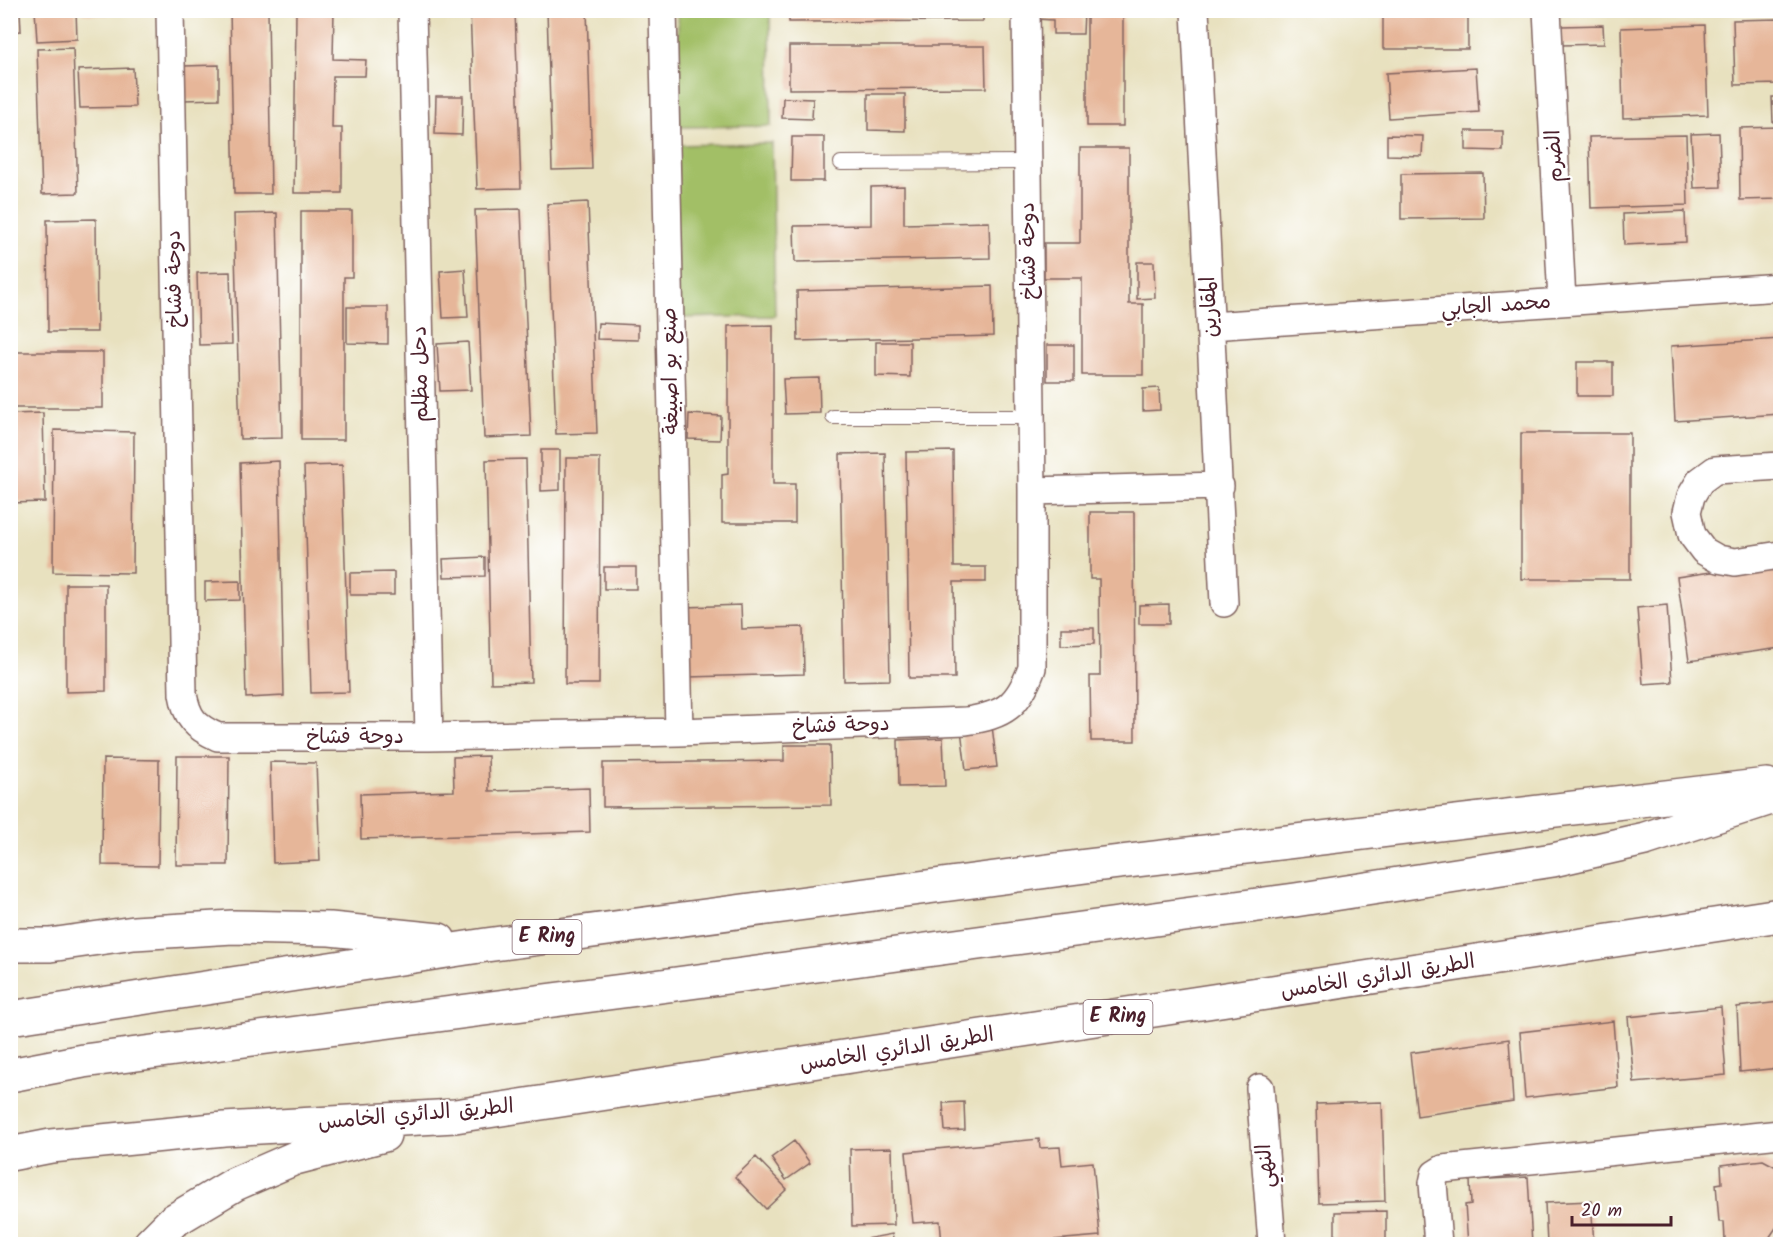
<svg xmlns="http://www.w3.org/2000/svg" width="1791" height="1255" font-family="Kalam,'Playpen Sans Arabic',sans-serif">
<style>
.green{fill:#a2bf66;stroke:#766f48;stroke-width:1.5}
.building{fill:#e6b699}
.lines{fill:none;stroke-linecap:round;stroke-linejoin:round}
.lane-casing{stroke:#81635f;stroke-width:16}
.street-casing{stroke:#81635f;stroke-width:30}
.primary-casing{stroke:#81635f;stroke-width:36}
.lane{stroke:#fff;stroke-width:14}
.street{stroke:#fff;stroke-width:27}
.primary{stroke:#fff;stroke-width:33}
.labels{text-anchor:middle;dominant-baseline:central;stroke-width:4.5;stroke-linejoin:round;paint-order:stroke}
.shield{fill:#fff;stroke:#80626b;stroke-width:1.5}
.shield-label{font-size:20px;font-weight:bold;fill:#4a1f2b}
.street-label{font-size:21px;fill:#4a1f2b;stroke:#fff}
</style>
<rect width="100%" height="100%" fill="#fff"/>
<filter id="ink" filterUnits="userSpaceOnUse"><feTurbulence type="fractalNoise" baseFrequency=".0167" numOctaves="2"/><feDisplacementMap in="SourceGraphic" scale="12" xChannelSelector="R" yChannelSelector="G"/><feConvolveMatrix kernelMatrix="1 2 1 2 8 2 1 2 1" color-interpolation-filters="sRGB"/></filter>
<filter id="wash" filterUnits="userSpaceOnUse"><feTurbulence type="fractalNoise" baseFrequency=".008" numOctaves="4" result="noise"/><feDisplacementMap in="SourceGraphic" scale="24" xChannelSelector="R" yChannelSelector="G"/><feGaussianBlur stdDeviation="1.35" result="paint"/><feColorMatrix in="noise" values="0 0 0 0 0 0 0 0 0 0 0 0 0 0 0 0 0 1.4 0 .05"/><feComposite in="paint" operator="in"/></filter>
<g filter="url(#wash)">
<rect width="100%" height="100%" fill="#e8e1bf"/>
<path class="green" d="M678 11H770L771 126 679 127Z
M772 143 775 316 677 318 674 145Z"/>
<g id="blocks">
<path class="building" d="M10 10H20L21 31 10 32Z
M35 10H76L77 39 37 41Z
M83 10H108V15L83 14Z
M230 10H268L271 194H234Z
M296 10H334L333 59 366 60 365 76H333L332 128H342V193H294Z
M470 10H515L521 188 477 189Z
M547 10H587L592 169 552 170Z
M789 10H983V21L789 22Z
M1038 10H1084L1083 34H1053V20L1037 19Z
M1087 10H1123V126H1087Z
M1383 10H1468V49H1383Z
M1780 19V84L1735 85 1733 20Z
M1603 25 1604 44 1561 45V26Z
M1705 25 1708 115 1623 118 1621 28Z
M789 46H985L986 88 789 89Z
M73 48 78 193 42 194 37 49Z
M219 65V99L183 100V66Z
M133 68 135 107 80 108 78 70Z
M1476 68 1479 112 1389 118 1386 73Z
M868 94H905V131L868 130Z
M436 96H463L462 135 435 134Z
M1772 97H1780V122H1773Z
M783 98 813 99 812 119 782 118Z
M1780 127V199L1740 200 1739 128Z
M1466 131H1503V151L1466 150Z
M1719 133 1721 187 1694 188 1691 134Z
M1387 135 1423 136 1422 156 1387 155Z
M1686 135 1688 205 1591 208 1589 137Z
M792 137H824V181H791Z
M1080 148H1129V304H1143V375H1082V278H1044V243H1080Z
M1483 173 1484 218 1401 219V174Z
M904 186V224L989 222 990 258 795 262 794 226 871 225V187Z
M588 202 597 433 556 434 547 204Z
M521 209 531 436 484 438 475 210Z
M301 211H352V277H344V440H301Z
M1685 211 1686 242 1624 245 1623 214Z
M277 213 282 438 240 439 234 214Z
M96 219 97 332H48L47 220Z
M1137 262H1154L1155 298 1137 299Z
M465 269 468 317 443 318 440 271Z
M230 272 232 344 199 345 197 273Z
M992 286 993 336 798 341 797 291Z
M347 307H388V344L347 343Z
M598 323 638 325V340L597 339Z
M773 325V484H795V523H722V475L728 474V326Z
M1780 339V414L1675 421 1671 346Z
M468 342 471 390 440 391 437 344Z
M876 342H910V377L876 376Z
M1047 345H1074V381H1047Z
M15 352H103V408H14Z
M1577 362H1613V396H1577Z
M819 378 820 413 785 414 783 379Z
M1159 388 1160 410 1143 411V389Z
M43 413 45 502 10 503V414Z
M689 414 721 416 720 440 688 439Z
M54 430 134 432 133 573 53 572Z
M1521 433H1630V579H1521Z
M541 450H560V490L541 491Z
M953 451 954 567H986V582H954L955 678H909L906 452Z
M885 453 890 680 844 681 840 454Z
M566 458H600L599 684H565Z
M526 459 531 682 491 683 486 460Z
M279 461 284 696 246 698 240 463Z
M342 465 349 692 311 693 304 466Z
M1090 512H1134L1135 741H1091L1090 676H1100L1099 579H1090Z
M485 557V576L444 577 443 559Z
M1780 562V648L1689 661 1677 577Z
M604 567H636V589H604Z
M394 572V595H350V573Z
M240 581V600L205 601V582Z
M66 584H106V691L66 692Z
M1169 604V624H1139V605Z
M741 605 742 629 803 627 804 674 688 677 686 607Z
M1667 605 1672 682 1643 684 1637 608Z
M1061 628H1094V644L1061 645Z
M992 726 997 767 966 770 961 730Z
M943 738 945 786 899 787 898 740Z
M784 745H830L831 805 603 807V763L784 761Z
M177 756H229L228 865H176Z
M488 756 489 791 589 788 590 832 361 839 360 794 454 791 453 757Z
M103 759 159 760 158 866 102 865Z
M270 762 316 763 320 861 273 863Z
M1780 1002V1068L1740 1072 1737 1007Z
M1721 1007 1726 1075 1634 1083 1628 1017Z
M1613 1021 1618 1087 1525 1098 1520 1032Z
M1509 1039 1513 1102 1417 1116 1410 1053Z
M964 1102 965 1130 945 1131 943 1103Z
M1382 1102 1385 1201 1319 1203 1316 1104Z
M1039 1139 1040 1148 1060 1147 1062 1165 1093 1162 1100 1236 1006 1244H942L940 1221 913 1223 906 1152Z
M794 1141 810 1163 786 1180 771 1158Z
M892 1148 894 1225 852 1226 850 1149Z
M756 1157 787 1189 766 1209 735 1177Z
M1763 1160 1780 1169V1222L1769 1238 1733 1244 1725 1239 1724 1222H1719L1716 1184 1722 1183 1721 1165Z
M1528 1177 1532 1244H1468L1465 1205 1471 1204 1470 1180Z
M1591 1201 1594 1244H1547L1545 1203Z
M1386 1211V1244H1335V1212Z
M892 1234 894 1244H861L860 1240Z"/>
</g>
</g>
<g filter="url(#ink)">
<use href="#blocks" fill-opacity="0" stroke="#81635f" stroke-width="1.5"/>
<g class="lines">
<defs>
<path id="lane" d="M841 163 1028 162
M833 417H1031"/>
<path id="street" d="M170 10 183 694C187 718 195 727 218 737H429L679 732 966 721C1005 715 1018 706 1032 668V491L1026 10
M412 10 429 737
M663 10 679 732
M1195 10 1224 603
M1547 10 1562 301
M1211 326 1780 287
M1780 466 1715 470 1700 481 1691 496 1687 512 1692 535 1704 551 1718 559 1735 562 1780 555
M1032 491 1220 486
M1260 1088 1272 1244
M1438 1244 1433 1183 1435 1174 1443 1169 1780 1134"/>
<path id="primary" d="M10 945H50L134 933 233 927 330 929 439 940
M10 1018 486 945 1086 866 1767 785
M10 1075 83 1061 661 986 1295 900 1553 860 1645 839 1780 795
M10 1154 51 1146 224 1129 455 1116 1780 915
M150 1244 173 1221 235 1184 295 1158 384 1135"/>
</defs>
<use href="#lane" class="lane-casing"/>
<use href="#street" class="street-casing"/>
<use href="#primary" class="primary-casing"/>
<use href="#lane" class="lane"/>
<use href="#street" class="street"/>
<use href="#primary" class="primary"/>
</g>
</g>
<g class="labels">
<g class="shield">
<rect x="512.5" y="920" width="69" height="34" rx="4.5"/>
<rect x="1083.5" y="1000" width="69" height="34" rx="4.5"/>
</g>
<g class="shield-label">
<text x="547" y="937">E Ring</text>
<text x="1118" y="1017">E Ring</text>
</g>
<g class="street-label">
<text transform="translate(1555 156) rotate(-93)">الضرم</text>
<text transform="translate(1029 251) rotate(-91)">دوحة فشاخ</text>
<text transform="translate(175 279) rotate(-91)">دوحة فشاخ</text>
<text transform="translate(1496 306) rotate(-4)">محمد الجابي</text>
<text transform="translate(1210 307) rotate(-93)">المقارين</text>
<text transform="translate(671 371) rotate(-91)">صنع بو اصبيغة</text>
<text transform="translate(421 374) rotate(-91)">دحل مظلم</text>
<text transform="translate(841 726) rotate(-2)">دوحة فشاخ</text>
<text x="355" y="737">دوحة فشاخ</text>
<text transform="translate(1378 977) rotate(-9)">الطريق الدائري الخامس</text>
<text transform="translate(897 1050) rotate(-9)">الطريق الدائري الخامس</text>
<text transform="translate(416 1115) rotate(-5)">الطريق الدائري الخامس</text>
<text transform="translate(1266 1166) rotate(-94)">النهي</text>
</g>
</g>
<rect width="1791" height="1255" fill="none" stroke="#fff" stroke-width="36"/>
<path d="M1572 1216v9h99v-9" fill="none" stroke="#4a1f2b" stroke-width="3"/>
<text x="1581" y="1216" font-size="18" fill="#4a1f2b" stroke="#ffffff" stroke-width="4.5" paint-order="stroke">20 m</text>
</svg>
